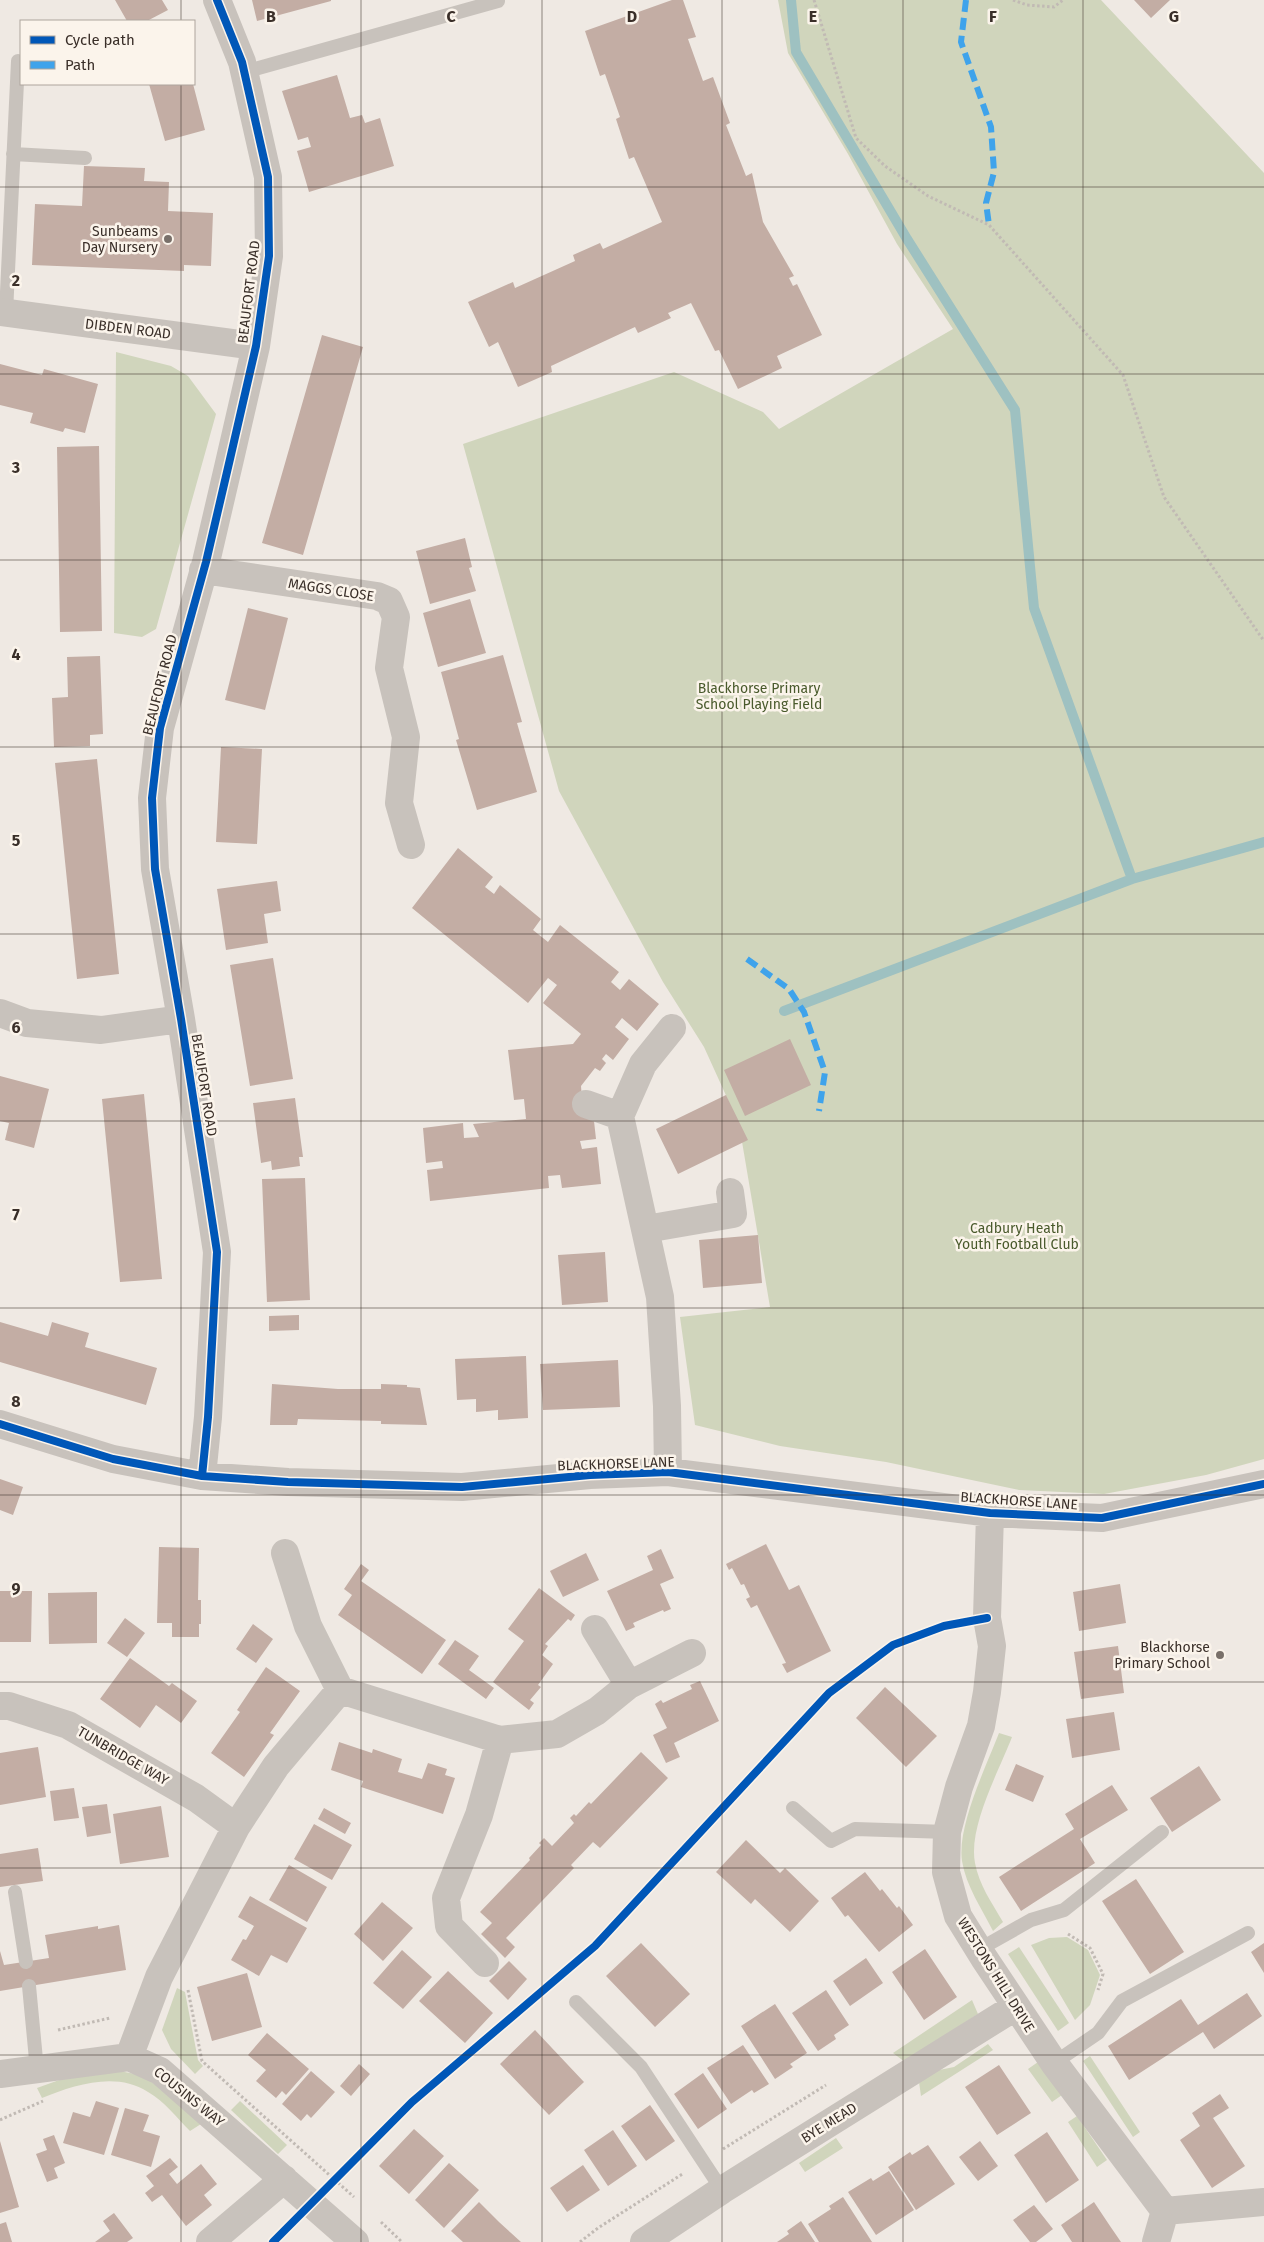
<svg xmlns="http://www.w3.org/2000/svg" width="1264" height="2242" font-family="'Fira Sans',sans-serif">
<style>
.green{fill:#d0d5bc}
.lines{fill:none;stroke-linecap:round;stroke-linejoin:round}
.stream{stroke:#9ec1c1;stroke-width:10}
.building{fill:#c3ada4}
.path{stroke:#c1bab4;stroke-width:3;stroke-dasharray:2.5 2.5;stroke-linecap:butt}
.service{stroke:#c8c2bc;stroke-width:14}
.minor{stroke:#c8c2bc;stroke-width:28}
.quiet{stroke:#3fa3eb;stroke-width:6;stroke-dasharray:12 6;stroke-linecap:butt}
.cycleway-casing{stroke:#fbf4eb;stroke-width:11}
.cycleway{stroke:#0057b8;stroke-width:8}
.grid{fill:none;stroke:#3a2f29;stroke-width:1;stroke-opacity:0.55}
.poi-dot{fill:#79706a;stroke:#fbf4eb;stroke-width:2}
.labels{text-anchor:middle;dominant-baseline:central;stroke-width:5;stroke-linejoin:round;paint-order:stroke}
.poi-label{font-size:14px;fill:#3a2f29;stroke:#fbf4eb;text-anchor:end}
.street-label{font-size:14px;fill:#3a2f29;stroke:#fbf4eb}
.park-label{font-size:14px;fill:#495a2c;stroke:#fbf4eb}
.grid-label{font-size:16px;text-anchor:middle;font-weight:bold;fill:#3a2f29;stroke:#fbf4eb;stroke-width:5;stroke-linejoin:round;paint-order:stroke}
</style>
<rect width="100%" height="100%" fill="#efe9e3"/>
<path class="green" d="M778 0H1101L1264 173V1459L1206 1475 1104 1494 1019 1490 886 1462 780 1446 695 1425 680 1317 770 1307 739 1124 704 1047 663 982 559 791 463 444 674 372 763 412 779 429 953 329 897 244 848 154 788 53Z
M116 352 171 366 188 376 216 414 156 629 142 637 114 633Z
M999 1733 1012 1737C999 1771 968 1827 975 1863 979 1885 992 1903 1003 1922L993 1931C982 1909 966 1886 962 1861 957 1826 986 1767 999 1733Z
M1067 1937 1088 1950 1100 1975 1090 2005 1075 2020 1031 1945 1049 1938Z
M1019 1947 1069 2023 1058 2031 1008 1954Z
M177 1988 185 1992 198 2060 203 2066 195 2074 171 2049 162 2030Z
M972 2000 978 2014 933 2043 909 2065 893 2053Z
M988 2044 993 2050 921 2096 919 2082 939 2070 954 2067Z
M1090 2056 1140 2132 1133 2137 1083 2061Z
M1038 2062 1062 2095 1052 2102 1028 2069Z
M119 2071 141 2075 159 2087 201 2124 190 2131C177 2118 164 2101 148 2092 116 2071 74 2085 42 2098L37 2088 62 2079Z
M240 2101 287 2145 278 2154 231 2110Z
M1077 2116 1107 2160 1097 2167 1068 2122Z
M836 2138 843 2148 805 2172 799 2163Z"/>
<g class="lines">
<path class="stream" d="M791 0 796 52 907 239 1015 410 1034 608 1132 879
M784 1011 1132 879 1264 842"/>
</g>
<path class="building" d="M115 0H162L168 10 147 21H127Z
M252 0H331V1L257 21Z
M672 0H683L696 37 688 39 703 81 713 77 730 123 726 125 746 176 752 173 763 222 794 276 789 278 793 286 797 284 822 335 777 356 782 368 738 389 719 350 715 351 691 303 668 313 671 318 638 333 635 327 551 366 552 372 518 387 498 342 489 347 468 302 513 282 515 288 575 261 573 255 600 243 603 249 662 222 634 157 629 159 616 119 620 117 605 74 600 76 585 31Z
M1134 0H1170L1151 18Z
M337 75 350 118 362 115 365 123 380 118 394 166 309 192 297 151 311 147 308 137 298 140 282 91Z
M149 84H193L205 130 165 141Z
M84 166 145 168 144 181 169 182 168 211 213 213 211 266 184 265V271L32 265 35 204 82 206Z
M322 335 363 347 303 555 262 543Z
M0 364 42 375 44 369 98 384 85 433 65 428 63 432 30 423 33 413 0 405Z
M99 446 102 631 60 632 57 447Z
M465 538 472 567 469 568 476 591 430 604 416 551Z
M470 599 486 653 438 667 423 613Z
M248 608 288 618 265 710 225 700Z
M503 655 522 722 517 723 537 792 477 810 456 740 459 739 441 672Z
M100 656 103 734 90 735V746L54 747 52 698 68 697 67 657Z
M221 747 262 749 257 844 216 842Z
M97 759 119 974 77 979 55 763Z
M458 848 493 877 485 887 494 894 500 885 541 919 533 930 548 942 560 925 619 972 611 982 620 990 629 979 659 1004 637 1031 622 1018 615 1027 629 1039 613 1060 606 1054 602 1059 606 1063 600 1071 595 1068 581 1086 583 1113 593 1112 596 1139 580 1141 582 1149 597 1147 601 1184 562 1188 560 1175 548 1176 549 1188 430 1201 427 1170 443 1168 442 1161 426 1163 423 1128 463 1123 464 1138 479 1137 473 1124 526 1119 524 1099 514 1100 508 1050 573 1044 581 1034 543 1003 557 985 548 978 528 1003 412 908Z
M277 881 281 911 264 914 268 943 226 950 217 889Z
M273 958 293 1079 250 1086 230 965Z
M790 1039 811 1085 745 1116 724 1070Z
M0 1076 49 1089 34 1148 5 1140 9 1123 0 1121Z
M144 1094 162 1279 120 1282 102 1099Z
M726 1095 748 1140 678 1174 656 1129Z
M295 1098 303 1157H299L300 1166 272 1170 271 1161 261 1163 253 1103Z
M305 1178 310 1300 267 1302 262 1179Z
M758 1235 762 1283 703 1288 699 1240Z
M605 1252 608 1302 562 1305 558 1255Z
M299 1315V1330L269 1331V1316Z
M0 1322 48 1336 52 1322 89 1333 85 1347 157 1368 146 1405 0 1362Z
M526 1356 528 1418 498 1420V1410L476 1412V1399L457 1400 455 1359Z
M618 1360 620 1407 543 1410 540 1364Z
M272 1384 338 1389H381V1384L407 1385V1387L420 1388 427 1425 381 1424V1421L298 1419 297 1425H270Z
M0 1479 23 1487 13 1515 0 1510Z
M766 1544 789 1590 799 1585 831 1651 787 1673 782 1664 786 1663 757 1605 751 1608 746 1599 750 1597 744 1584 741 1585 732 1568 729 1570 726 1564Z
M159 1547 199 1548 198 1600H201V1624H199V1637H172V1623H157Z
M661 1549 674 1578 660 1584 671 1609 664 1612 663 1610 633 1623 635 1627 626 1631 607 1591 653 1570 647 1556Z
M586 1553 599 1580 563 1597 550 1571Z
M361 1564 369 1570 361 1581 446 1640 422 1674 338 1615 352 1595 344 1589Z
M1120 1584 1126 1623 1079 1631 1073 1592Z
M539 1588 575 1615 571 1621 568 1619 545 1644 548 1646 542 1655 553 1664 538 1685 541 1687 530 1700 534 1703 529 1710 493 1682 524 1641 508 1629Z
M0 1591H32L31 1642H0Z
M97 1592V1643L49 1644 48 1593Z
M125 1618 145 1633 127 1657 107 1643Z
M253 1624 273 1639 256 1663 236 1649Z
M455 1640 479 1656 469 1670 494 1688 486 1699 438 1664Z
M1118 1646 1124 1693 1081 1699 1074 1652Z
M130 1658 169 1686 172 1683 197 1701 181 1723 156 1705 140 1728 100 1699Z
M266 1667 300 1691 270 1733 274 1735 244 1777 211 1753 240 1712 237 1710Z
M700 1681 719 1721 674 1743 680 1757 666 1763 653 1735 667 1728 655 1704 661 1700 663 1703 692 1689 690 1685Z
M885 1687 937 1736 906 1767 856 1718Z
M1114 1712 1120 1750 1072 1758 1066 1719Z
M339 1742 372 1753 373 1749 402 1759 398 1772 422 1779 428 1763 447 1769 445 1775 455 1778 443 1814 361 1787 363 1781 331 1770Z
M38 1747 46 1797 0 1805V1753Z
M641 1752 668 1778 600 1848 593 1842 571 1865 574 1868 506 1938 515 1947 505 1958 481 1934 492 1923 480 1912 530 1860 529 1858 541 1845 539 1843 544 1838 552 1846 574 1823 570 1818 574 1814 576 1816 589 1802 591 1804Z
M1016 1764 1044 1776 1033 1802 1005 1790Z
M1199 1766 1221 1800 1172 1832 1150 1798Z
M1112 1785 1128 1810 1080 1839 1095 1863 1021 1911 999 1877 1074 1829 1065 1814Z
M74 1788 79 1818 54 1821 50 1791Z
M107 1804 111 1833 87 1837 82 1807Z
M161 1806 169 1857 120 1864 113 1814Z
M324 1808 351 1823 345 1834 318 1819Z
M314 1824 352 1845 332 1880 294 1859Z
M746 1840 780 1873 785 1868 819 1901 790 1932 755 1899 751 1904 716 1872Z
M38 1848 43 1881 0 1887V1854Z
M289 1865 327 1887 307 1922 269 1900Z
M865 1872 880 1891 882 1889 897 1908 899 1906 913 1925 879 1952 848 1915 845 1917 831 1898Z
M1136 1879 1184 1952 1150 1974 1102 1901Z
M250 1896 307 1928 287 1963 271 1955 259 1976 231 1960 243 1939 246 1940 254 1926 238 1917Z
M382 1902 413 1928 383 1961 354 1934Z
M119 1925 126 1970 0 1991V1951L4 1965 49 1958 45 1935 98 1926V1929Z
M641 1943 690 1994 655 2027 606 1976Z
M1264 1943V1973L1251 1952Z
M925 1949 957 1997 924 2020 892 1972Z
M402 1950 432 1977 403 2009 373 1983Z
M866 1958 883 1983 850 2006 833 1981Z
M509 1961 527 1979 508 2000 489 1981Z
M448 1971 493 2013 465 2043 419 2001Z
M247 1973 262 2027 212 2041 197 1987Z
M826 1990 849 2025 834 2035 836 2039 818 2051 792 2013Z
M1247 1993 1262 2016 1214 2049 1203 2032 1129 2080 1108 2046 1181 1999 1198 2025Z
M775 2004 807 2053 790 2064 793 2067 775 2079 741 2026Z
M535 2030 584 2082 549 2115 500 2064Z
M267 2033 309 2069 286 2095 282 2091 276 2098 256 2081 266 2070 248 2055Z
M743 2045 769 2084 754 2093 752 2090 731 2104 707 2068Z
M359 2064 370 2074 351 2096 340 2086Z
M999 2065 1031 2113 997 2135 965 2087Z
M311 2071 335 2092 311 2118 307 2114 301 2121 282 2104Z
M703 2073 727 2109 698 2129 674 2094Z
M1220 2094 1229 2108 1213 2118 1245 2166 1212 2188 1180 2140 1200 2126 1192 2113Z
M96 2101 119 2108 104 2155 63 2143 73 2112 90 2117Z
M650 2105 675 2141 646 2161 621 2126Z
M125 2108 149 2115 143 2131 160 2136 151 2167 111 2155Z
M414 2129 444 2156 409 2194 379 2166Z
M613 2130 637 2166 608 2186 584 2150Z
M1047 2132 1079 2180 1046 2203 1014 2155Z
M54 2135 65 2163 54 2168 58 2178 47 2182 36 2154 47 2150 43 2139Z
M0 2141 19 2207 0 2213Z
M980 2141 998 2166 978 2181 959 2157Z
M928 2145 955 2184 916 2210 888 2167 910 2152 912 2155Z
M170 2158 178 2167 169 2174 177 2184 201 2164 217 2184 204 2195 212 2205 186 2226 162 2195 152 2202 145 2193 154 2186 146 2176Z
M449 2163 479 2190 444 2228 415 2200Z
M583 2165 600 2190 567 2212 550 2188Z
M889 2171 914 2210 876 2235 848 2192 871 2178 873 2181Z
M843 2197 872 2242H819L808 2224 831 2209 829 2206Z
M479 2202 499 2222 521 2242H463L451 2231Z
M1094 2202 1110 2226 1121 2242H1072L1061 2225Z
M1034 2205 1053 2229 1036 2242H1030L1013 2220Z
M114 2213 133 2238 127 2242H95L110 2231 103 2221Z
M801 2221 815 2242H777L789 2234 787 2231Z
M6 2222 12 2242H0V2224Z"/>
<g class="lines">
<path class="path" d="M814 0 856 138 885 166 928 196 989 225 1123 375 1164 497 1264 641
M1013 0 1027 5 1054 7 1063 0
M1068 1934 1090 1948 1103 1974 1098 1990
M188 1990 202 2061 354 2197
M58 2030 110 2018
M0 2120 43 2101
M723 2149 826 2085
M381 2222 402 2242
M580 2242 598 2228 684 2173"/>
<path class="service" d="M244 72 498 1
M13 154 85 158
M6 313 18 61
M793 1808 831 1841 855 1829 947 1832
M15 1892 26 1962
M978 1950 1031 1920 1064 1910 1162 1832
M29 1986 37 2070
M576 2002 641 2067 722 2190
M1054 2063 1098 2033 1122 2001 1248 1933"/>
<path class="minor" d="M0 312 256 346
M203 570 377 596 389 601 396 617 389 668 406 737 399 803 411 845
M0 1013 27 1023 101 1030 181 1019
M586 1104 620 1116
M646 1229 733 1214 730 1192
M0 1424 113 1459 202 1476 288 1482 462 1487 590 1475 668 1472 990 1513 1102 1518 1264 1484
M668 1472 667 1406 660 1297 620 1116 643 1064 672 1028
M202 1476 208 1417 217 1252 181 1019 155 869 152 798 160 728 206 562 230 459 256 346 269 256 268 177 242 62 217 0
M990 1513 987 1618 992 1646 987 1692 981 1726 959 1787 947 1832 946 1872 958 1916 984 1958 1054 2063 1165 2211 1264 2202
M595 1629 629 1685
M340 1690 500 1740 557 1734 597 1711 629 1685 692 1653
M0 1706H9L68 1725 196 1798 236 1827
M485 1963 449 1926 446 1898 479 1815 500 1740
M129 2057 159 1977 236 1827 276 1766 340 1690 308 1626 285 1553
M0 2074 129 2057 160 2071 355 2242
M210 2242 284 2179
M644 2242 722 2190 1015 2007
M1156 2242 1165 2211"/>
<path class="quiet" d="M966 0 961 42 991 127 994 172 986 203 989 225
M747 959 789 989 804 1012 825 1072 819 1111"/>
<defs>
<path id="cycleway" d="M0 1424 113 1459 202 1476 288 1482 462 1487 590 1475 668 1472 990 1513 1102 1518 1264 1484
M202 1476 208 1417 217 1252 181 1019 155 869 152 798 160 728 206 562 230 459 256 346 269 256 268 177 242 62 217 0
M273 2242 412 2102 595 1946 829 1693 893 1645 944 1626 987 1618"/>
</defs>
<use href="#cycleway" class="cycleway-casing"/>
<use href="#cycleway" class="cycleway"/>
</g>
<path class="grid" d="M181 0V21M361 0V2242M542 0V2242M722 0V2242M903 0V2242M1083 0V2242M181 84V2242M0 187H1264M0 374H1264M0 560H1264M0 747H1264M0 934H1264M0 1121H1264M0 1308H1264M0 1495H1264M0 1682H1264M0 1868H1264M0 2055H1264"/>
<g class="poi-dot">
<circle cx="168" cy="239" r="5"/>
<circle cx="1220" cy="1655" r="5"/>
</g>
<g class="labels">
<g class="poi-label">
<text x="158" y="231">Sunbeams<tspan x="158" dy="16">Day Nursery</tspan></text>
<text x="1210" y="1647">Blackhorse<tspan x="1210" dy="16">Primary School</tspan></text>
</g>
<g class="street-label">
<text transform="translate(249 292) rotate(-83)">BEAUFORT ROAD</text>
<text transform="translate(128 329) rotate(7)">DIBDEN ROAD</text>
<text transform="translate(331 590) rotate(9)">MAGGS CLOSE</text>
<text transform="translate(160 685) rotate(-76)">BEAUFORT ROAD</text>
<text transform="translate(204 1085) rotate(81)">BEAUFORT ROAD</text>
<text transform="translate(616 1464) rotate(-2)">BLACKHORSE LANE</text>
<text transform="translate(1019 1501) rotate(4)">BLACKHORSE LANE</text>
<text transform="translate(123 1756) rotate(30)">TUNBRIDGE WAY</text>
<text transform="translate(996 1975) rotate(58)">WESTONS HILL DRIVE</text>
<text transform="translate(189 2097) rotate(39)">COUSINS WAY</text>
<text transform="translate(829 2123) rotate(-32)">BYE MEAD</text>
</g>
<g class="park-label">
<text x="759" y="688">Blackhorse Primary<tspan x="759" dy="16">School Playing Field</tspan></text>
<text x="1017" y="1228">Cadbury Heath<tspan x="1017" dy="16">Youth Football Club</tspan></text>
</g>
</g>
<g class="grid-label">
<text x="271" y="22">B</text>
<text x="451" y="22">C</text>
<text x="632" y="22">D</text>
<text x="813" y="22">E</text>
<text x="993" y="22">F</text>
<text x="1174" y="22">G</text>
<text x="16" y="286">2</text>
<text x="16" y="473">3</text>
<text x="16" y="660">4</text>
<text x="16" y="846">5</text>
<text x="16" y="1033">6</text>
<text x="16" y="1220">7</text>
<text x="16" y="1407">8</text>
<text x="16" y="1594">9</text>
</g>
<rect x="20" y="20" width="175" height="65" fill="#fbf4eb" stroke="#aea59d"/>
<rect x="30" y="36" width="25" height="8" fill="#0057b8" stroke="#aea59d"/>
<text x="65" y="45" font-size="15" fill="#3a2f29">Cycle path</text>
<rect x="30" y="61" width="25" height="8" fill="#3fa3eb" stroke="#aea59d"/>
<text x="65" y="70" font-size="15" fill="#3a2f29">Path</text>
</svg>
